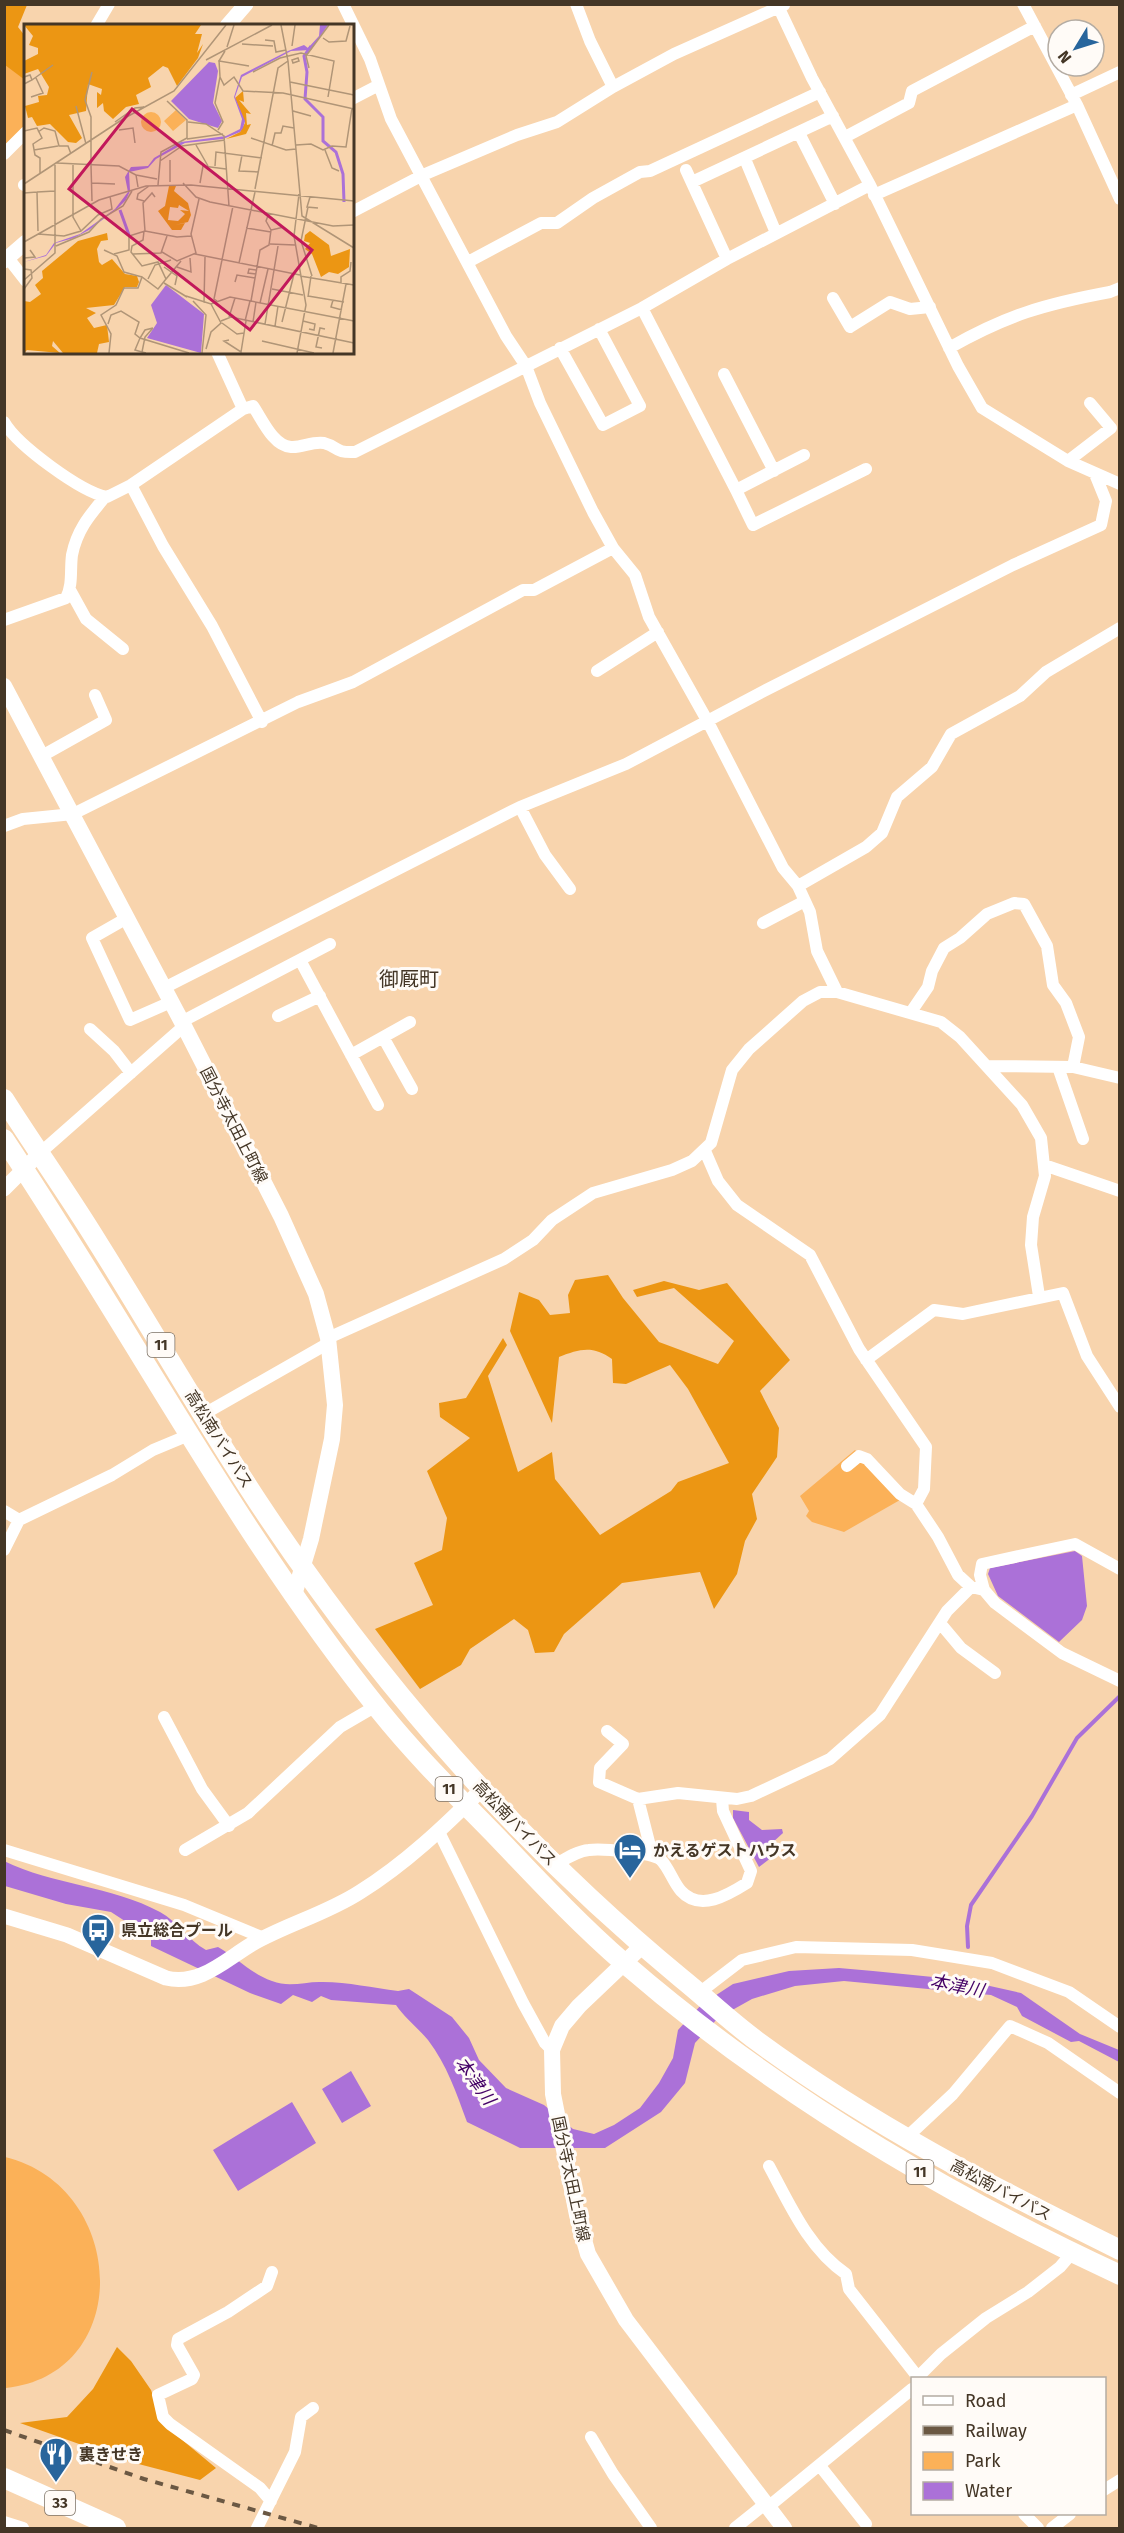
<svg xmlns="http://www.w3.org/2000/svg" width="1124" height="2533" font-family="'Fira Sans','Noto Sans JP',sans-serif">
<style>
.green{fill:#fbb158}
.forest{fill:#ec9613}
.water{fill:#ab71d8}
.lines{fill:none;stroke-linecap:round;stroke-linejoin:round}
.stream{stroke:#ab71d8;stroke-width:4}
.minor{stroke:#fff;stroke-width:12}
.tertiary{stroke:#fff;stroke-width:15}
.secondary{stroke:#fff;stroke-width:16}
.primary{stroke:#fff;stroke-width:20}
.trunk{stroke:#fff;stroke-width:20}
.rail{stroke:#6b5843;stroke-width:4;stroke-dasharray:8 8;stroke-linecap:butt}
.labels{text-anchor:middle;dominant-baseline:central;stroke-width:6;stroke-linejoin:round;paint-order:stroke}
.shield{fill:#fffbf7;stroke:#7c7165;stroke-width:1.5}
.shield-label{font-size:15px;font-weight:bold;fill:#443626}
.street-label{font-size:16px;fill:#443626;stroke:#fffbf7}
.poi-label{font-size:16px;font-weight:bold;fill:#443626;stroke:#fffbf7;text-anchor:start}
.water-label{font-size:18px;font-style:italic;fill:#450367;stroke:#fffbf7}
.quarter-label{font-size:20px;fill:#443626;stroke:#fffbf7}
.inset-river{fill:none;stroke:#ab71d8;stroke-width:3}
.inset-road{fill:none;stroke:#b09577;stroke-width:1.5}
.view{fill:#c2185b;fill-opacity:0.15;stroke:#c2185b;stroke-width:3}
.inset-edge{fill:none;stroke:#443626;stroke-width:3}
</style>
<rect width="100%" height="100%" fill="#f8d4ad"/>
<path class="green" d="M5 54 26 71 25 125 5 147Z
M855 1450 900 1500 844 1532 812 1522 806 1516 809 1511 800 1496Z
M5 2157C127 2186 136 2374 6 2388Z"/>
<path class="forest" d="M5 4 27 5 18 27 25 36V80L5 65Z
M608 1275 623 1298 659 1342 718 1364 734 1341 674 1288 637 1297 633 1290 664 1281 699 1290 727 1283 790 1360 760 1391 779 1428 777 1457 752 1494 757 1519 745 1541 737 1574 714 1609 700 1572 622 1583 564 1634 554 1652 535 1653 528 1630 514 1619 470 1649 461 1665 420 1689 375 1629 433 1605 414 1563 442 1550 447 1518 427 1471 470 1438 440 1417 439 1403 466 1398 503 1338 507 1345 488 1376 518 1472 552 1452 555 1479 600 1535 671 1491 678 1482 729 1463 688 1389 670 1365 626 1384 613 1383 612 1359C593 1345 579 1349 559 1357L552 1423 510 1331 519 1292 539 1300 550 1315 570 1313 568 1295 575 1280Z
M117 2347 131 2361 151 2390 163 2424 216 2468 200 2480 127 2461 20 2423 67 2417 93 2389Z"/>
<path class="water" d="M1075 1551 1082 1556 1087 1606 1082 1620 1059 1642 998 1596 988 1574 990 1568Z
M733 1810 749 1812V1820L762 1830 782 1829 783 1833 772 1843 771 1847 776 1854 759 1867 733 1818Z
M4 1861C53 1885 112 1886 160 1912 178 1922 188 1940 206 1950L218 1947C237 1958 252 1974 272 1981 290 1988 306 1981 323 1982 348 1982 373 1988 398 1991L409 1989 452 2017 469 2038 479 2060 506 2088 544 2105 573 2129 594 2134 614 2125 640 2108 659 2083 673 2058 678 2030 701 2005 733 1984 789 1971 839 1968 873 1971 963 1980 1021 1993 1080 2034 1119 2050V2062L1079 2041 1071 2042 1022 2016 1017 2007 991 1995 844 1981 795 1986 752 1999 718 2018 695 2043 685 2083 661 2112 605 2148H520L467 2122C456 2092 447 2065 428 2040 418 2028 405 2018 396 2005L331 2000 321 1996 312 2002 293 1995 281 2004 250 1993 151 1946V1938L111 1912 66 1904 5 1886Z
M351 2071 371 2106 342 2123 322 2089Z
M292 2102 316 2143 238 2191 213 2150Z"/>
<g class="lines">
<path class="stream" d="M968 1947 967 1926 971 1905 1032 1816 1077 1738 1120 1696"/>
<path class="minor" d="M343 4 370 59 391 119 506 336 526 366 540 403 593 512 613 548 635 575 649 617 708 722 783 868 798 886 810 912 817 951 837 992
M576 4 590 41 613 87
M777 4 812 78 870 185 958 366 982 408 1068 461 1120 484
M1023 4 1077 105 1120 199
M96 26 109 4
M1071 95 1120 72
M352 99 379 85
M799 133 835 204
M845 137 909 103 912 91 1035 26
M4 154 26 132
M745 159 776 233
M686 170 727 259
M692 182 833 116
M24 185 26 186
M874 195 1077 105
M352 212 423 175 517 135 557 122 613 87 674 54 784 5
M8 258 26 281
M468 262 541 223H557L593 198 640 172 650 171 820 92
M833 298 850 327 890 302 910 309 930 307
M642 308 736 490 804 455
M560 348 603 425 640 406 599 329
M949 348C1007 315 1045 304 1110 292L1120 288
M217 352 243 409
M724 374 774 471
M4 422C17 445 81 492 107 497L131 485 243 409 253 406C262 419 273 446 291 447 302 448 312 441 324 443 339 447 334 453 355 452L642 308 727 259 870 185
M1068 461 1111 428 1090 403
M131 485 163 546 212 626 262 722
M736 490 753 525 866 469
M70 590 86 619 123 649
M4 620 66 598C73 585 70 570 72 555 77 530 89 516 105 497
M597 671 658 632
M40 757 106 720 95 695
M520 807 545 855 570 889
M4 826 23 819 73 814 298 702 353 682 523 590H534L613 548
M798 886 866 847 882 833 897 797 932 767 951 734 1020 696 1046 672 1120 628
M127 918 92 938 130 1020 171 1002
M763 923 805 901
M300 960 378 1105
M164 988 520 807 626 764 764 691 1013 565 1101 525 1106 501 1095 474
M911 1012 928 987 932 971 944 948 960 938 987 914 1014 903 1024 904 1047 946 1053 985 1066 1003 1079 1037 1073 1067
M278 1016 320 996
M181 1022 330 944
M90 1029 114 1051 131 1073
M383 1037 412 1089
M351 1055 410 1022
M988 1066 1073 1067 1120 1078
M1058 1067 1083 1139
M705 1151 718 1181 737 1205 810 1255 859 1349 926 1447 924 1489 916 1504 938 1537 958 1575 971 1587 984 1590 995 1603 1062 1653 1120 1681
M40 1153 184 1026
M1044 1165 1120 1191
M328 1338 504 1259 533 1240 552 1220 593 1193 672 1170 692 1161 711 1143 732 1070 749 1049 803 1001 820 992H837L941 1022 960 1037 1022 1105 1041 1138 1045 1176 1033 1217 1031 1245 1039 1296
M866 1360 934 1310 963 1314 1063 1293 1087 1356 1120 1407
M204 1414 327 1344
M847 1466 859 1456 867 1459 900 1494 916 1504
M4 1511 19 1520 112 1475 153 1450 189 1435
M4 1550 19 1520
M984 1590 980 1575 982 1564 1075 1544 1120 1569
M940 1623 961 1648 995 1673
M164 1717 202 1789 229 1826
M607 1731 623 1744 600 1768 599 1782 638 1799 678 1793 737 1799 751 1796 830 1759 880 1715 947 1611 971 1587
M638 1799 652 1854
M439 1832 523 2003 545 2043 552 2050
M4 1850 184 1905 264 1938
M185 1850 248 1813 340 1727 376 1706
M555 1865C565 1859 577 1851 589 1850 601 1848 653 1853 661 1860 669 1868 673 1882 681 1891 700 1912 728 1895 747 1883L751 1871 723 1811 722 1799
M699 1993 742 1960 796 1947 912 1950 992 1963 1069 1992 1120 2027
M906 2138 953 2094 1010 2026 1048 2043 1120 2093
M769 2166C790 2205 809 2249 846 2274L849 2289 917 2376
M917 2378 941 2354 986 2318 1028 2292 1060 2267 1072 2253
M591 2437 613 2474 651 2528
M820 2466 866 2524
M1104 2490 1120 2480
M271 2501 260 2488 170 2424 163 2417 158 2395 192 2379 194 2375 177 2345 178 2339 228 2312 267 2286 272 2272
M768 2507 912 2389
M1024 2514 1038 2528
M4 2522 23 2528
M257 2528 295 2452 301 2417 313 2408
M735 2528 765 2504
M1052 2528 1070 2514"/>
<path class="tertiary" d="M227 26 246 4
M4 261 26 242
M4 1189 40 1153
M4 1916 67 1935 166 1978C200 1986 225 1960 252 1944 287 1924 326 1914 360 1892 405 1864 445 1826 482 1789"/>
<path class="secondary" d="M4 686 184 1026 281 1216 316 1294 328 1338 335 1405 332 1439 311 1539 294 1595
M642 1946 579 2006 562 2026 552 2050 553 2094 577 2215 588 2254 626 2320 784 2528"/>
<path class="primary" d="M4 2478 116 2528"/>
<path class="trunk" d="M4 1099C35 1148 68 1194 98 1243 152 1329 202 1417 258 1502 377 1682 515 1841 681 1978 707 1999 731 2022 757 2041 870 2124 994 2188 1120 2250
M4 1139C131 1329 237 1533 380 1711 416 1756 457 1796 497 1837 538 1880 579 1924 624 1963 773 2092 941 2192 1120 2275"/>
<path class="rail" d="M4 2430 144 2479 318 2528"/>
</g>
<defs>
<symbol id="hotel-pin" viewBox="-11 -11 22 30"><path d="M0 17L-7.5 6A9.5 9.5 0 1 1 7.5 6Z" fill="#28659c" stroke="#fffbf7"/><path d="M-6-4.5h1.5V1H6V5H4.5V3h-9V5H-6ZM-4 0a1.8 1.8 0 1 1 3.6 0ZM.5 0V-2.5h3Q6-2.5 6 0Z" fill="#fff"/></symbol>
<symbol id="bus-pin" viewBox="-11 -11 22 30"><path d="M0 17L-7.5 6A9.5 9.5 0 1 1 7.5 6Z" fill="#28659c" stroke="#fffbf7"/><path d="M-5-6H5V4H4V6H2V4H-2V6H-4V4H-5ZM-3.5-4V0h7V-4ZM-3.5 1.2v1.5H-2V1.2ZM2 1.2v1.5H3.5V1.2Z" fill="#fff"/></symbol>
<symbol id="restaurant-pin" viewBox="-11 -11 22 30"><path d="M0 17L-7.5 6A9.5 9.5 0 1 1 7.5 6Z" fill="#28659c" stroke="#fffbf7"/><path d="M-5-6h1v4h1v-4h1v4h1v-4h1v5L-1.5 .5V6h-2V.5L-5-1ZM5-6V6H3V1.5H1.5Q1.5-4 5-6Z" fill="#fff"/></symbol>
</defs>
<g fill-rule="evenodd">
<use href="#hotel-pin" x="611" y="1831" width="38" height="52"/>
<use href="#bus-pin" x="79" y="1911" width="38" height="52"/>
<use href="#restaurant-pin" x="37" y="2435" width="38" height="52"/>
</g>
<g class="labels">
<g class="shield">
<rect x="147.5" y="1333" width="27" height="24" rx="4.5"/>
<rect x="435.5" y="1777" width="27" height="24" rx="4.5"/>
<rect x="906.5" y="2160" width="27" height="24" rx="4.5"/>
<rect x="45" y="2491" width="30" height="24" rx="4.5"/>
</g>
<g class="shield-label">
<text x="161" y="1345">11</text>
<text x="449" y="1789">11</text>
<text x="920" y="2172">11</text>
<text x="60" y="2503">33</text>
</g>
<g class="street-label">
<text transform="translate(234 1125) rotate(63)">国分寺太田上町線</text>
<text transform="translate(219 1439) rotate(58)">高松南バイパス</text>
<text transform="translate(515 1823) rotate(46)">高松南バイパス</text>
<text transform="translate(571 2179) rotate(78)">国分寺太田上町線</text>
<text transform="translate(1001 2190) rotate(28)">高松南バイパス</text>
</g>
<g class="poi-label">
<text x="653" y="1850">かえるゲストハウス</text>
<text x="121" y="1930">県立総合プール</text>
<text x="79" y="2454">裏きせき</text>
</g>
<g class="water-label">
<text transform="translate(957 1986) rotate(11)">本津川</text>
<text transform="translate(475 2081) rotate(54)">本津川</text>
</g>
<g class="quarter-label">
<text x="409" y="979">御厩町</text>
</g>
</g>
<g transform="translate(24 24)">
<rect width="330" height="330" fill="#f8d4ad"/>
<path d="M152 86 162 96 149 107 140 97ZM117 98a10 10 0 1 1 20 0a10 10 0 1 1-20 0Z" fill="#fbb158"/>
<path d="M0 1H177L171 10H178L173 29 179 20 174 34 153 62 144 44 139 42 124 54 127 63 112 71 115 80 102 83 89 95 80 87 79 79 73 84V68L77 71 78 65 64 60 62 87 45 91 58 114 52 119 44 118 26 100 13 102 8 93 4 94 1 82 15 78 14 72 23 71 25 63 14 45 0 50V37L14 30V24L5 21 9 12ZM219 67 220 78 215 76 227 90 222 89 223 101 227 100 222 110 202 115 216 108 221 99 211 74ZM145 162H152L150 167 164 179 167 191 164 198 151 201 161 199 157 206H148L134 187 141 182ZM155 181 165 187 156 186 161 190 154 197 144 196 146 183 154 184ZM286 207 305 221 307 232 326 225 325 243 314 250 305 248 297 253 288 230 281 225 286 219 280 217 281 211ZM83 209 84 216 77 217 73 225 75 238 78 241 88 235 101 250 113 252 115 258 113 263H101L90 281 62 284 72 289 63 294 70 304 83 301 85 318 75 320 73 329H39L29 317 28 322 36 329 3 326 0 329V277L6 278 17 270 11 261 19 254 18 247 54 217Z" fill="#ec9613" fill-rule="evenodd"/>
<path d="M296 1H304L287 26 267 27 218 53 211 73 221 97 219 104 216 108 199 115 161 119 132 135 124 144 105 148 106 167 102 176 94 184 65 206 50 214 32 219 22 232 0 238 22 231 30 219 56 210 91 185 104 168 101 153 107 143 124 142 130 134 157 118 202 112 216 105 218 95 210 73 217 51 264 27 280 21 284 24 295 12ZM185 38 191 39 194 47 189 79 198 97 194 104 165 95 147 77ZM142 261 180 290 177 329 123 314 133 299 127 281Z" fill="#ab71d8"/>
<path class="inset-river" d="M287 22 280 32 283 48 281 75 299 93V117L312 128 319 150 320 178M96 186 105 211"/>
<path class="inset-road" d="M257 1 264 37 278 192 330 224M299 14 305 18 322 17 326 2M241 16 250 17 252 28 262 26M218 20 249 22M268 22 271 1M203 23 210 1M201 27 195 37 225 42M274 34 275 37 269 39 268 36ZM182 36 248 1M285 44 282 32 305 1M229 48 256 34 277 29 310 37 304 73M0 53 6 51 8 56 0 60M196 53 200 61 210 53 219 67 259 69 330 85M8 56 29 41M266 58 330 71M7 73 19 69 12 54M52 82 62 120M269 87 287 92M91 98 111 84 120 83M164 98 182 100 200 112 205 182M95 106 109 104 111 119M194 106 199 98 191 79 196 53 195 36M0 107 13 104 18 114 9 120 11 131 16 134V149M14 108 20 104 31 107 35 122H44L47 130M227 114 262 126 272 125M163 115 199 110M172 121 184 142M272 121 287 120 299 126 308 122 322 123 328 84M248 122 251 109H257L259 102 270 104M10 126 34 122M301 126 308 144 315 147M218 131 215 147 235 148M136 137 158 122 201 116M33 139 95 142 112 151 114 163M49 141V193L57 207M67 141V93L61 76 68 48M67 141 68 177M191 142 192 128 238 134M112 151 133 155M146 158V136M68 159 91 160M159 159 172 173 186 178 309 202 330 201M176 159 179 142 202 145M0 160 99 95 150 67 202 1M134 161 137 128 163 114V96L143 77M231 165 254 44 264 37M13 168 31 167M0 169 13 168 14 207M286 173 283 183 294 184M120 177 113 175 114 170 125 162M284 183 277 217 288 252M245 189 242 197 247 206M222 204 247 208M120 207 119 216 108 222 107 228 118 242 134 238 142 255 157 237M121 207 119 179 128 169 131 173M14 210 40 212 57 207 74 191 88 185 86 172M0 218 75 176 122 162 167 161 330 177M246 220 271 221M32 222 65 208 77 195 99 182 108 167M80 226 93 232 100 248 118 253M138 228 153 237 172 229 167 210 175 175M90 230 105 226V212L121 207 153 213 167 212M109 230 137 229 143 212M171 230 276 251M0 234 11 233 6 226M215 239 231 168M140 243 153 252 151 261M153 243 167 248 166 234M0 245 7 246 8 254 0 265M232 250 224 249 225 245 232 246M276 252 330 261M124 255 131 241 147 236M0 256 31 229V141M211 258 213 251 231 254M140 259 163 273M317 259V253L326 247 327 238M248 265 279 271M162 272 187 280 206 273 330 297M284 272 320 278M284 273 287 252M309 276 307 283 318 286M169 277 182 291 178 329M193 277 190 275 209 182M227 277 236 226 245 221 247 206 260 203M180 279 181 233M236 279 244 245M205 293 211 274M197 297 207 293 330 319M221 297 226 277M279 297 291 300 290 306 285 305M229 298 232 278M258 298 270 250M198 299 213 310 220 309M84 300 87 291 97 287 115 298 111 310 116 314 165 329M241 300 254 222M251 302 254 282M205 316 200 317 217 328 222 297M238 317 290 329M298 324 292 323 296 304 301 305M182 325 187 308 197 299 187 280M118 328 111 326 116 314 121 306 129 304M85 329 87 310 77 291 92 281 100 264H114L118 253 134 265 142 255M122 329 118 328 121 313 129 304M273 329 282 281 270 212 275 170M309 329 322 260"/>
<path class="view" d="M108 85 288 226 226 306 45 165Z"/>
<rect width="330" height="330" class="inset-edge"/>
</g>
<rect width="1124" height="2533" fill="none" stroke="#443626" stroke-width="12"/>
<rect x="911" y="2377" width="195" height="138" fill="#fffbf7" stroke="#b4aca3" stroke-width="1.5"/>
<rect x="923" y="2396" width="30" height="9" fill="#ffffff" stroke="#b4aca3" stroke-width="1.5"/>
<text x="965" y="2407" font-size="18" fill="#443626">Road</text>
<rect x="923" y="2426" width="30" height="9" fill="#6b5843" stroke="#b4aca3" stroke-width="1.5"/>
<text x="965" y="2437" font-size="18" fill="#443626">Railway</text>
<rect x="923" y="2452" width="30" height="18" fill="#fbb158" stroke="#b4aca3" stroke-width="1.5"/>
<text x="965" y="2467" font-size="18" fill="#443626">Park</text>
<rect x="923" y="2482" width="30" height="18" fill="#ab71d8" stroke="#b4aca3" stroke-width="1.5"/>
<text x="965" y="2497" font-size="18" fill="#443626">Water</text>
<g transform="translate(1076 48) rotate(232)"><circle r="28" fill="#fffbf7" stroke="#b4aca3" stroke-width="1.5"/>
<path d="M0-4.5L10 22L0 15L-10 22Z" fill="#28659c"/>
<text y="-9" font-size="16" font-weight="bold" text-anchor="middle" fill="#443626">N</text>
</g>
</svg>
